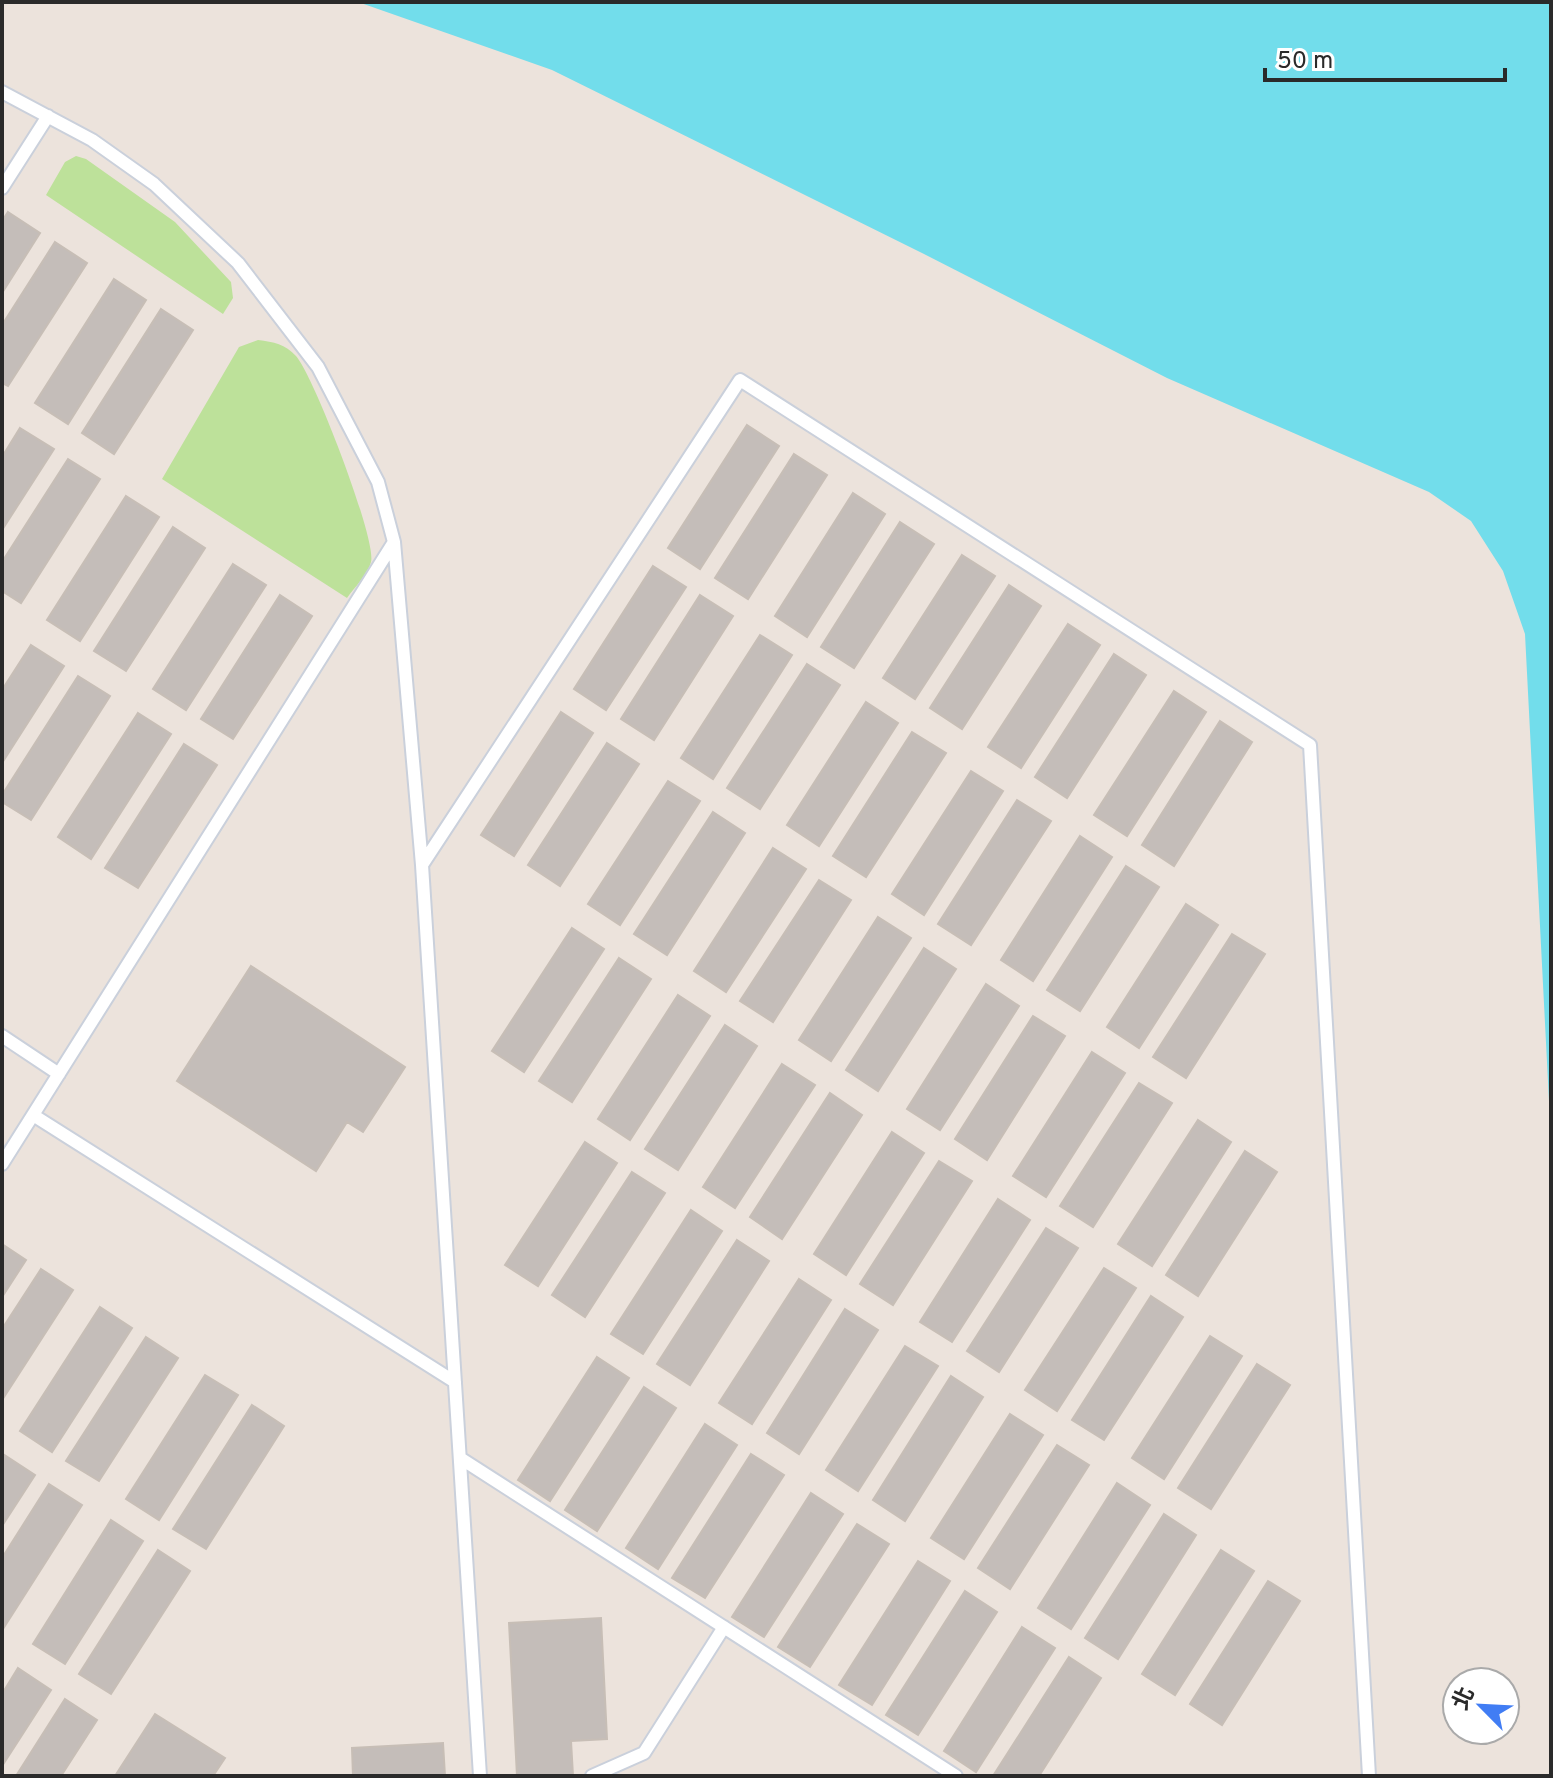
<svg xmlns="http://www.w3.org/2000/svg" width="1553" height="1778" font-family="Overpass,'Noto Sans TC',sans-serif">
<style>
.green{fill:#bde19a}
.water{fill:#72ddeb}
.building{fill:#c4bdb9;stroke:#c7beb6;stroke-width:2}
.lines{fill:none;stroke-linecap:round;stroke-linejoin:round}
.service-casing{stroke:#cad0db;stroke-width:16}
.service{stroke:#fff;stroke-width:12}
</style>
<rect width="100%" height="100%" fill="#ece3dc"/>
<path class="green" d="M76 156 86 159 175 222 231 282 233 298 223 314 46 195 65 162Z
M258 340C274 342 285 344 296 356 314 376 377 540 371 562 368 574 354 588 347 598L162 479 239 347Z"/>
<path class="water" d="M358 2H1551V1140L1525 634 1503 571 1471 521 1429 492 1167 378 924 254 552 70Z"/>
<path class="building" d="M8 212 40 233 2 293V221Z
M55 242 87 263 8 386 2 383V325Z
M114 279 146 300 68 424 35 403Z
M161 309 193 330 114 454 82 433Z
M747 425 779 446 700 569 668 548Z
M20 428 54 449 2 530V457Z
M794 454 827 475 748 599 715 578Z
M68 459 100 479 21 603 2 591V562Z
M853 493 885 514 807 637 775 616Z
M126 496 159 517 80 641 47 620Z
M900 522 934 544 854 668 821 647Z
M173 527 205 548 126 671 94 651Z
M962 555 995 576 915 699 883 678Z
M233 564 266 585 186 710 153 689Z
M653 566 686 587 606 710 574 689Z
M1009 585 1041 606 962 729 930 708Z
M280 595 312 616 233 739 201 719Z
M700 595 733 616 654 740 621 719Z
M1068 624 1100 645 1021 768 988 747Z
M760 635 792 655 713 779 681 758Z
M31 645 64 666 2 763V690Z
M1114 654 1146 675 1067 798 1035 777Z
M807 664 840 685 760 809 727 788Z
M78 676 110 696 31 820 2 802V795Z
M1174 691 1206 712 1127 836 1094 815Z
M866 702 898 723 819 846 787 825Z
M561 712 593 733 514 856 481 835Z
M138 713 171 734 91 859 58 837Z
M1220 721 1252 742 1174 866 1142 845Z
M912 732 946 753 866 877 833 856Z
M607 743 639 764 560 886 528 865Z
M184 744 217 765 138 888 105 868Z
M971 771 1003 791 924 915 892 894Z
M668 781 700 801 620 925 588 904Z
M1017 800 1051 821 971 945 938 924Z
M713 812 745 833 667 955 634 934Z
M1080 836 1112 857 1033 981 1001 960Z
M773 848 806 869 726 992 694 971Z
M1126 866 1159 887 1080 1011 1047 990Z
M819 880 851 900 773 1022 740 1001Z
M1186 904 1218 925 1139 1048 1107 1027Z
M878 917 911 938 831 1061 799 1040Z
M572 928 604 949 524 1072 492 1051Z
M1232 934 1265 954 1186 1078 1153 1057Z
M924 948 956 969 878 1091 846 1070Z
M619 958 651 979 572 1102 539 1081Z
M251 966 405 1067 363 1132 347 1122 316 1171 177 1081Z
M986 984 1019 1006 940 1130 907 1109Z
M678 995 710 1016 630 1140 598 1119Z
M1033 1016 1065 1036 987 1160 955 1139Z
M725 1025 757 1046 678 1170 645 1149Z
M1092 1052 1125 1073 1046 1197 1013 1176Z
M782 1064 815 1085 735 1208 703 1187Z
M1139 1083 1172 1103 1093 1227 1060 1206Z
M830 1093 862 1115 782 1239 750 1217Z
M1198 1120 1231 1142 1152 1266 1118 1244Z
M892 1132 924 1153 846 1275 814 1254Z
M585 1142 617 1163 538 1286 505 1265Z
M1245 1151 1277 1172 1198 1296 1166 1275Z
M939 1161 972 1181 893 1305 860 1284Z
M632 1172 665 1193 585 1317 552 1295Z
M998 1199 1030 1220 952 1342 920 1322Z
M691 1210 722 1231 643 1354 611 1334Z
M1046 1228 1078 1248 999 1372 967 1351Z
M737 1240 769 1261 690 1385 657 1364Z
M2 1244 26 1260 2 1297Z
M1104 1268 1136 1288 1057 1411 1025 1390Z
M41 1269 73 1290 2 1400V1329Z
M799 1279 831 1300 752 1424 719 1403Z
M1151 1296 1183 1317 1104 1440 1072 1420Z
M100 1307 132 1328 52 1452 20 1431Z
M845 1309 878 1330 799 1454 767 1433Z
M1210 1336 1242 1356 1164 1479 1132 1458Z
M146 1337 178 1358 99 1481 66 1461Z
M905 1346 938 1366 858 1491 826 1470Z
M597 1357 629 1378 550 1501 518 1480Z
M1257 1364 1290 1385 1211 1509 1178 1488Z
M205 1375 238 1395 159 1520 126 1499Z
M951 1376 983 1397 905 1521 873 1500Z
M644 1387 676 1408 597 1531 565 1510Z
M252 1405 284 1426 206 1549 173 1529Z
M1010 1414 1043 1435 964 1559 931 1538Z
M705 1424 737 1445 658 1569 626 1548Z
M1057 1445 1089 1465 1010 1589 978 1568Z
M3 1454 35 1475 2 1526V1455Z
M751 1454 784 1475 705 1598 672 1578Z
M1117 1483 1150 1505 1071 1629 1038 1608Z
M49 1484 82 1505 3 1629 2 1558Z
M811 1493 843 1514 764 1637 732 1617Z
M1164 1514 1196 1535 1118 1659 1085 1638Z
M111 1520 143 1541 65 1664 33 1644Z
M857 1524 889 1544 810 1667 778 1647Z
M158 1550 190 1571 111 1694 79 1674Z
M1221 1550 1254 1571 1175 1695 1142 1674Z
M918 1561 950 1581 872 1705 839 1685Z
M1268 1581 1300 1601 1222 1725 1190 1704Z
M965 1591 997 1612 918 1735 886 1715Z
M601 1618 607 1739 571 1741 573 1776H517L509 1623Z
M1022 1627 1055 1648 976 1772 944 1751Z
M1069 1657 1101 1678 1039 1776H993Z
M18 1668 51 1690 2 1766V1694Z
M65 1699 97 1720 61 1776H16Z
M155 1714 225 1758 213 1776H115Z
M443 1743 445 1776H353L352 1748Z"/>
<g class="lines">
<defs>
<path id="service" d="M2 92 92 140 154 184 238 263 318 367 378 482 394 542 422 865 480 1776
M2 188 48 116
M422 865 740 380 1310 745 1369 1776
M2 1036 59 1074
M33 1115 455 1382
M2 1164 394 542
M460 1458 956 1776
M592 1776 644 1753 724 1627"/>
</defs>
<use href="#service" class="service-casing"/>
<use href="#service" class="service"/>
</g>
<rect width="1553" height="1778" fill="none" stroke="#2a2a2a" stroke-width="8"/>
<g transform="translate(1481 1706) rotate(294)"><circle r="38" fill="#ffffff" stroke="#aaaaaa" stroke-width="2"/>
<path d="M0-6L14 30L0 20L-14 30Z" fill="#417df4"/>
<text y="-12" font-size="22" font-weight="bold" text-anchor="middle" fill="#2a2a2a">北</text>
</g>
<path d="M1265 68v12h240v-12" fill="none" stroke="#2a2a2a" stroke-width="4"/>
<text x="1277" y="68" font-size="24" fill="#2a2a2a" stroke="#ffffff" stroke-width="6" paint-order="stroke">50 m</text>
</svg>
